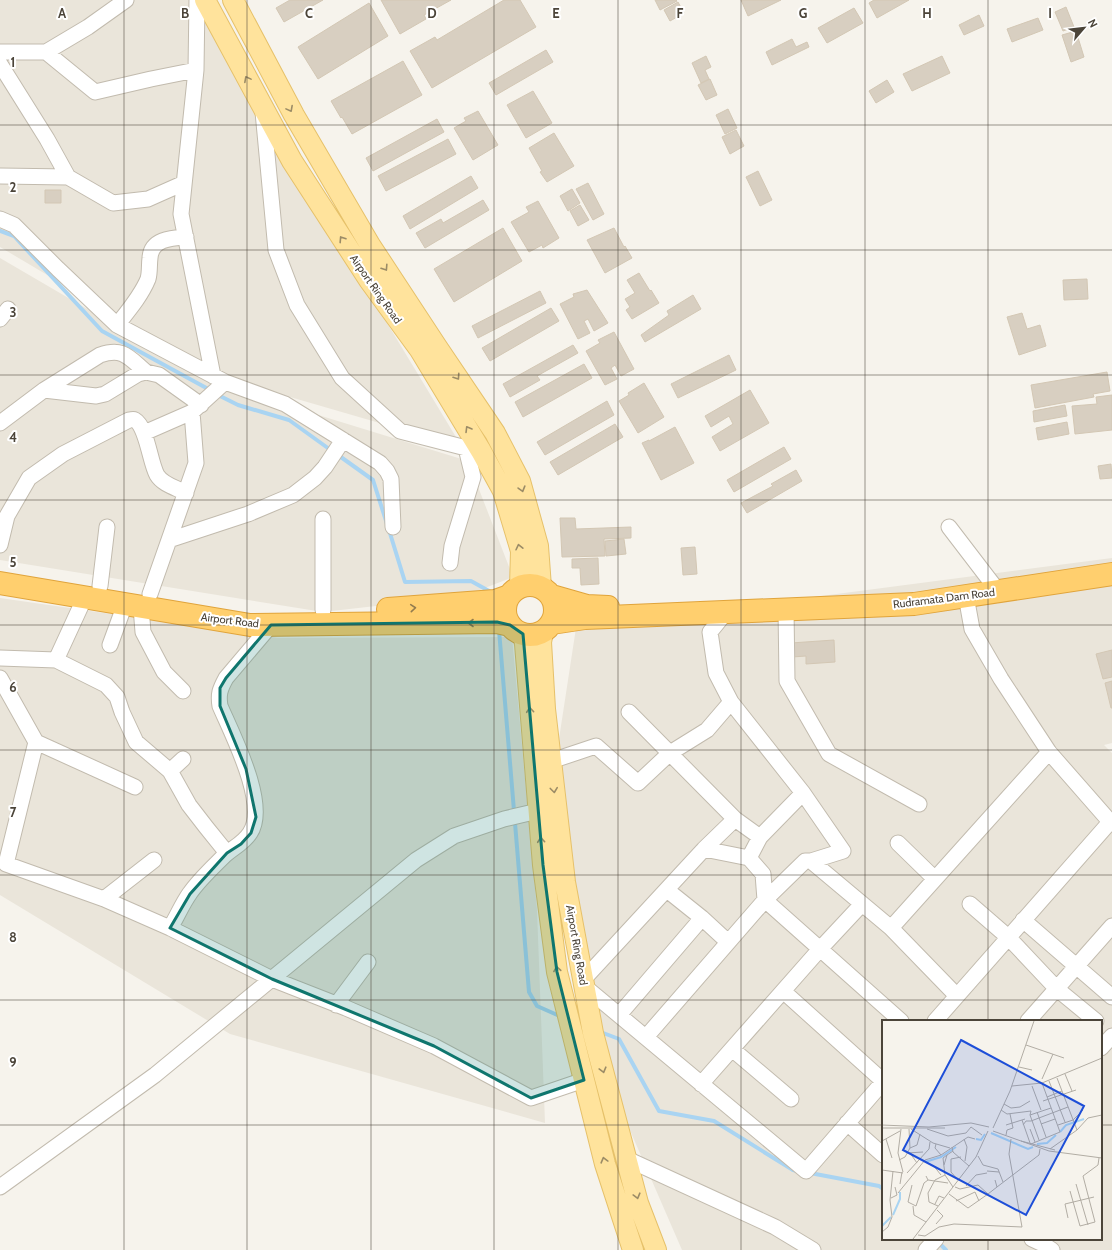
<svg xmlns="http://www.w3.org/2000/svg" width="1112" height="1250" font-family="Cabin,sans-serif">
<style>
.residential{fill:#eae5da;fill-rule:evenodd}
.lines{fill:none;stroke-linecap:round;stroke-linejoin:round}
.stream{stroke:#a9d4f2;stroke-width:4}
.building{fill:#d8cfc1;stroke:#d3c7b4}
.minor-casing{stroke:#c2bbae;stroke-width:17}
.major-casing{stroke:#e6c16a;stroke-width:22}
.highway-casing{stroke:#e0a43c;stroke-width:24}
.minor{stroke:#fff;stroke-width:15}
.major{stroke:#ffe39c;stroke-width:20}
.highway{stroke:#ffcf6e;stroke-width:22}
.oneway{stroke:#9c8c66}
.oneway2{stroke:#937c4e}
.marked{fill:#0f766e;fill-opacity:0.2;stroke:#0f766e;stroke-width:3;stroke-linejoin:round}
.grid{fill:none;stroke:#4b4439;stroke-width:1;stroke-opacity:0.55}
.labels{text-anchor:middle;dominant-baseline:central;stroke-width:4;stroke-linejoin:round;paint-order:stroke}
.street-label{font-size:11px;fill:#4b4439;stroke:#fff}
.inset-river{fill:none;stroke:#a9d4f2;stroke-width:2}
.inset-road{fill:none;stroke:#b2ada4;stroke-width:1}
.view{fill:#1d4ed8;fill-opacity:0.15;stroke:#1d4ed8;stroke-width:2}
.inset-edge{fill:none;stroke:#4b4439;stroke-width:2}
.grid-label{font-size:13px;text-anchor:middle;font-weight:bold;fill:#4b4439;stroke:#fff;stroke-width:4;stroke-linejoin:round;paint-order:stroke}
</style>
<rect width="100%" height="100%" fill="#f6f3ec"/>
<path class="residential" d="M0 0H193L199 12 462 447 218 376 0 247Z
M0 258 214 383 468 461 513 577 464 596 323 612 0 560Z
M1112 558V743L1104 745 1112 753V1250H682L609 1082 555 765 576 628ZM883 1021H1101V1239H883Z
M0 598 278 638 512 637 537 910 545 1123 230 1034 0 895Z"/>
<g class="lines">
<path class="stream" d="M0 231 14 236 102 331 210 390
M216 394 238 405 289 420 332 451
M338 455 373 480 387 524
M389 530 405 582 471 581 489 591 491 593
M499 630 529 992 537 1006 562 1017
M598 1031 619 1039 659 1111 714 1121 793 1170 797 1171
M810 1173 879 1186 883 1189
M938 1242 946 1250"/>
</g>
<path class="building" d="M290 0H323L284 22 276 8Z
M381 0H451L424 15 426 19 400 34Z
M504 0H520L536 27 432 88 410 51 435 37 437 40Z
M655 0H676L677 1 660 10Z
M741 0H781L748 16Z
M874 0H909L877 18 869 3Z
M678 2 684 13 670 21 664 10Z
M369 3 388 36 318 79 298 47Z
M1066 7 1074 27 1063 31 1055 12Z
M854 8 863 23 827 43 818 28Z
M979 15 984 26 964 35 959 25Z
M1038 18 1043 30 1012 42 1007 29Z
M1076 31 1084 57 1071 62 1062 35Z
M792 39 796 47 807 42 809 47 772 65 766 52Z
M546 50 553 62 496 95 489 83Z
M706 56 711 67 705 70 709 79 701 83 692 63Z
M942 56 950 73 912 91 903 74Z
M403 61 422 95 352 134 342 117 341 118 331 101Z
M710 79 717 95 706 100 698 85Z
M887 80 894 92 876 103 869 91Z
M533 91 552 123 526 138 507 105Z
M728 109 737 128 725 134 716 115Z
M478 111 498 145 473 160 454 128 466 121 464 118Z
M437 119 444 132 373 171 366 158Z
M736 130 744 146 730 154 722 137Z
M554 133 574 166 547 182 540 172 542 171 529 148Z
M448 139 456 154 386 191 378 176Z
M758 171 772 200 760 206 746 177Z
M471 176 478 188 410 229 403 216Z
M588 183 604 214 593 220 576 189Z
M572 189 580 203 568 211 560 196Z
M45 190H61V203H45Z
M483 200 489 210 425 248 416 233 441 219 443 223Z
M538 201 559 238 543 248 542 245 529 252 511 222 529 212 526 207Z
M580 205 589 220 578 226 570 211Z
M503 228 522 261 454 302 434 269Z
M614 228 624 247 625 246 632 258 605 273 587 240Z
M639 273 650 291 651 290 659 303 632 319 626 310 630 307 625 299 635 293 627 280Z
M1087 279 1088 299 1064 300 1063 280Z
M587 290 608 323 594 331 588 319 584 321 590 333 578 339 560 304 574 297 573 294Z
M540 291 546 303 478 338 472 326Z
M693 295 701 309 645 342 641 335 669 315 667 311Z
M551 308 559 321 490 361 482 348Z
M1022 313 1027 329 1040 325 1046 346 1019 355 1007 317Z
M614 332 634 369 621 376 615 365 611 368 617 379 605 385 586 351 600 343 598 340Z
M573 345 578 353 537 376 540 380 510 397 503 384Z
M729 355 736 370 678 398 671 384Z
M584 364 592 378 523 417 515 402Z
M1107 372 1110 391 1093 394 1094 397 1035 408 1031 385Z
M644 383 664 417 638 433 619 401 629 395 628 393Z
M750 390 769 423 720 451 712 437 733 424 729 416 711 427 705 416Z
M1112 395V430L1075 434 1072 406 1097 404 1096 397Z
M607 401 614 415 545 455 537 442Z
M1065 405 1067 416 1034 422 1033 411Z
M1067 422 1069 434 1038 440 1036 428Z
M615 424 623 437 558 475 550 462Z
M675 427 694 463 661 480 642 443 649 440V441Z
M784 447 791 459 734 492 727 480Z
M1111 464 1112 478 1100 479 1098 466Z
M796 470 802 481 747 513 741 503 773 486 771 484Z
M560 518H575L576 529 631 527V538L604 539 605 556 562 557Z
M624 539 626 554 606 556 605 541Z
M695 547 697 574 683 575 681 548Z
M598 558 599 584 581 585 580 568H572V559Z
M834 640 835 662 806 664V656L792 657 791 643Z
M1112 650V677L1103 679 1096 654Z
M1112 681V708H1111L1105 683Z"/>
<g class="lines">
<defs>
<path id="minor" d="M197 0 196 70 181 214 213 376
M0 52H46L88 27 126 0
M46 52 95 92 151 79 196 70
M0 64 47 139 68 177
M263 112 276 250 297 305 342 378 400 431 466 448 473 477 452 546 450 563
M0 176 68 177 113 203 148 199 184 183
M0 219 14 225 58 269 117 325 225 382 285 404 380 463 387 471 391 479 393 527
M0 319 8 309
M117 325C128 311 141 296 148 279 150 272 149 265 150 258 151 239 171 238 186 237
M44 390 96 396 105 394 138 374 146 372 159 375 201 405
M0 423 44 390 100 355C124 347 129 358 146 372
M144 433 192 412
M323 519V610
M949 527 998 591
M169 540 248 514 293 495 315 478 325 467 343 440
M0 545 7 516 29 478 63 454 129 420C132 420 133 419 135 420 147 427 150 463 157 475 163 485 177 488 186 493
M100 586 107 527
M150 594 196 463 192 412 225 382
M966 596 972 629 1001 679 1049 752 1112 824
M141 607 143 632 164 672 183 691
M786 609 787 681 829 754 919 804
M110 645 125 604
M0 658 56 660 106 685 117 697 122 712 136 742 170 771
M56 660 85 597
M0 678 36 742 6 864 104 899 154 860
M629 712 735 819 760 837
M36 742 135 787
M183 759 170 771 189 805 206 827 227 853
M551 761 596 746 638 783 670 753 707 730 731 702
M898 843 935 879
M704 849 749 858 763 874 765 900 901 1021
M749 858 760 837 803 793
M811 861 891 928 957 996
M667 890 702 918 728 942
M104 899 170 928 272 979 346 1008 434 1046 531 1098 584 1080
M970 904 1008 937 1057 989 1096 1021
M1023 920 1112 997
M170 928C177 917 182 904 190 893 199 880 211 869 223 857 232 848 243 844 250 833 269 805 232 734 220 706 218 694 220 689 226 678L271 625
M891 928 1049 752
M583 980 704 849 735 819
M584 986 806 1171 883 1082
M783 991 883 1081
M336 1005 368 962
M619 1015 702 918
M935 1021 1110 822
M1028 1021 1112 926
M646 1037 765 900 805 861H811L843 851 803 793 731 702 716 673 710 632 727 611
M1101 1048 1112 1036
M732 1049 791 1099
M701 1084 820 949 862 904
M847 1123 883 1155
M627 1159 775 1227 813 1250
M0 1187 155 1075 416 860 454 836 504 819 538 811
M1032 1239 1043 1244 1052 1250
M926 1250 936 1239"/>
<path id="major" d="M205 0 292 161 369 280 420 350 481 451 503 491 521 551 520 586
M233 0 294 115 370 245 437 347 495 433 520 481 538 546 541 587
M543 632 541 642 545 709 565 882 593 1033 638 1203 656 1250
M523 634 525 644 543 865 557 972 605 1164 633 1250"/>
<path id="highway" d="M0 583 250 625 497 622 510 625
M505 610a25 25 0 1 1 50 0a25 25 0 1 1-50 0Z
M552 596 587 606 608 607
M388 609 495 601 509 596
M552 623 585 618 914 604 1112 574"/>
</defs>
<use href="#minor" class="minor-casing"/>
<use href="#major" class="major-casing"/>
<use href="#highway" class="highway-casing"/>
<use href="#minor" class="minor"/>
<use href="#major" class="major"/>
<use href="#highway" class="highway"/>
</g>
<defs><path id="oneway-chevron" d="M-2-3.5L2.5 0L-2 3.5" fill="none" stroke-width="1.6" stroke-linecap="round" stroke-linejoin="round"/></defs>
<g class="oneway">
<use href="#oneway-chevron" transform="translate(247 79) rotate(-118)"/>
<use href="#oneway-chevron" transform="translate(290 109) rotate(62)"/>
<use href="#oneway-chevron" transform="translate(342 239) rotate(-123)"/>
<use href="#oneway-chevron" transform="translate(385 268) rotate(57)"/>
<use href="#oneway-chevron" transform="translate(457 377) rotate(56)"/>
<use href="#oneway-chevron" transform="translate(468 429) rotate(-121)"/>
<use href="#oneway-chevron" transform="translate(522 489) rotate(74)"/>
<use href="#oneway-chevron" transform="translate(519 547) rotate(-103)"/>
<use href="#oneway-chevron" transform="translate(530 710) rotate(-95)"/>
<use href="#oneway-chevron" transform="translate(554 790) rotate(83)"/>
<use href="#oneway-chevron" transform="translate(541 840) rotate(-95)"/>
<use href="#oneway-chevron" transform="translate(557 969) rotate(-99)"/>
<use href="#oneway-chevron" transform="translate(603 1070) rotate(75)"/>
<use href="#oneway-chevron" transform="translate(604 1160) rotate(-105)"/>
<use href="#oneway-chevron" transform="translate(637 1196) rotate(75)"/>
</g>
<g class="oneway2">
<use href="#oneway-chevron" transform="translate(413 608) rotate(-5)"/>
<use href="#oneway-chevron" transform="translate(471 623) rotate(180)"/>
</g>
<path class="marked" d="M497 622 510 625 523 634 543 865 557 972 584 1080 531 1098 434 1046 272 979 170 928 190 894 227 853 241 844 251 833 256 817 246 769 220 706V688L226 678 271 625Z"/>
<path class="grid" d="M124 0V1250M247 0V1250M371 0V1250M494 0V1250M618 0V1250M741 0V1250M865 0V1250M988 0V1021M0 125H1112M0 250H1112M0 375H1112M0 500H1112M0 625H1112M0 750H1112M0 875H1112M0 1000H1112M0 1125H883M1101 1125H1112M988 1239V1250"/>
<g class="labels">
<g class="street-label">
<text transform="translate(376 289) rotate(55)">Airport Ring Road</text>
<text transform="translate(944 598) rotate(-7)">Rudramata Dam Road</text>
<text transform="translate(230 620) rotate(7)">Airport Road</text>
<text transform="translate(577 945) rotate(80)">Airport Ring Road</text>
</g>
</g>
<g transform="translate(882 1020)">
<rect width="220" height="220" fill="#f6f3ec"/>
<path class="inset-river" d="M178 112 184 105 202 99M109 113 146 129 151 127M94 119 99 120 103 114M155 124 165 123 174 115M43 142 59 137 74 127M11 195 18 179V172M0 206 9 197"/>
<path class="inset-road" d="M144 25 182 38M137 47 150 50M183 54 190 71M175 58 195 110M160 59 171 34M167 61 183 102M130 66 160 63 220 38M150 66 159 90M165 77 180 71M161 81 194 70M122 84 129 88 138 87 148 81M119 90 125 94 149 91 148 95 157 120M155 92 164 117M148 95 169 88M140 100 148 123M159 104 173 99M0 105 47 107 89 103 107 107M124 105 143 99M141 105 144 101H149L186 87M176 105 191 100 201 90M0 108H63M111 108 128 71 152 1M19 109 16 133 21 152M29 109 51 123 68 128M45 109 66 116 84 113 89 107 100 115M148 109 153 122M111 111 167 131 220 138M124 115 125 110 131 108 128 94M4 119 10 138M82 119 85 127 83 141M0 121 18 111M139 121 173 130M54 124 53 128 59 135M149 124 178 112 160 63M70 127 71 132 87 146M28 128 35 125 38 114M168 129 195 110 206 98 220 95M25 133 41 132M28 133 35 143M65 135 61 138 63 155 71 167M96 136 101 145 116 149 121 162M17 140 23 137 28 128 27 109M51 145 59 155M62 145 65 135 71 131M0 150 21 153M105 151 117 152M25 153 47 129 48 122M44 156 46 160 66 163M76 160 69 152V139L79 137M18 164 20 152M194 164 206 205M30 165 26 182 34 186 42 163 46 160M84 166 94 155 105 153M73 167 78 169 96 165 106 174 115 167 113 160M115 167 157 135 158 129M188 171 198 206 213 202 201 156 216 145 217 138M16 173 43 140 59 135 86 117 93 119M67 174 86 188 106 174M9 178 15 175 13 167M74 181 93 172 97 181M53 184 57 176 62 178M31 186 32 195 44 202M56 186 47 182 46 173 53 160 63 155M186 198 183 184 212 177M54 204 61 196 55 190M0 212 6 207 10 197 8 180 11 151M36 215 43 216 57 207 72 204 140 207 127 134 129 119M31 219 94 137 106 111"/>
<path class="view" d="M79 20 202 86 144 195 21 130Z"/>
<rect width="220" height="220" class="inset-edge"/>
</g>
<g class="grid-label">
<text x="62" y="18">A</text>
<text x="185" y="18">B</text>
<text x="309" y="18">C</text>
<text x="432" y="18">D</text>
<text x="556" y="18">E</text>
<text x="680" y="18">F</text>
<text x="803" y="18">G</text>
<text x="927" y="18">H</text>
<text x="1050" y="18">I</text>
<text x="13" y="67">1</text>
<text x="13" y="192">2</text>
<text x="13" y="317">3</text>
<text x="13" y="442">4</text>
<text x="13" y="567">5</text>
<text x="13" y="692">6</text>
<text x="13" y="817">7</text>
<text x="13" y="942">8</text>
<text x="13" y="1067">9</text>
</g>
<g transform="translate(1084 28) rotate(62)" stroke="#ffffff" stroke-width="3" paint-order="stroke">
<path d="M0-3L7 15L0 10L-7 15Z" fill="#4b4439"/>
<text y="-6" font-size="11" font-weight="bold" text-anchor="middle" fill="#4b4439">N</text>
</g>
</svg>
